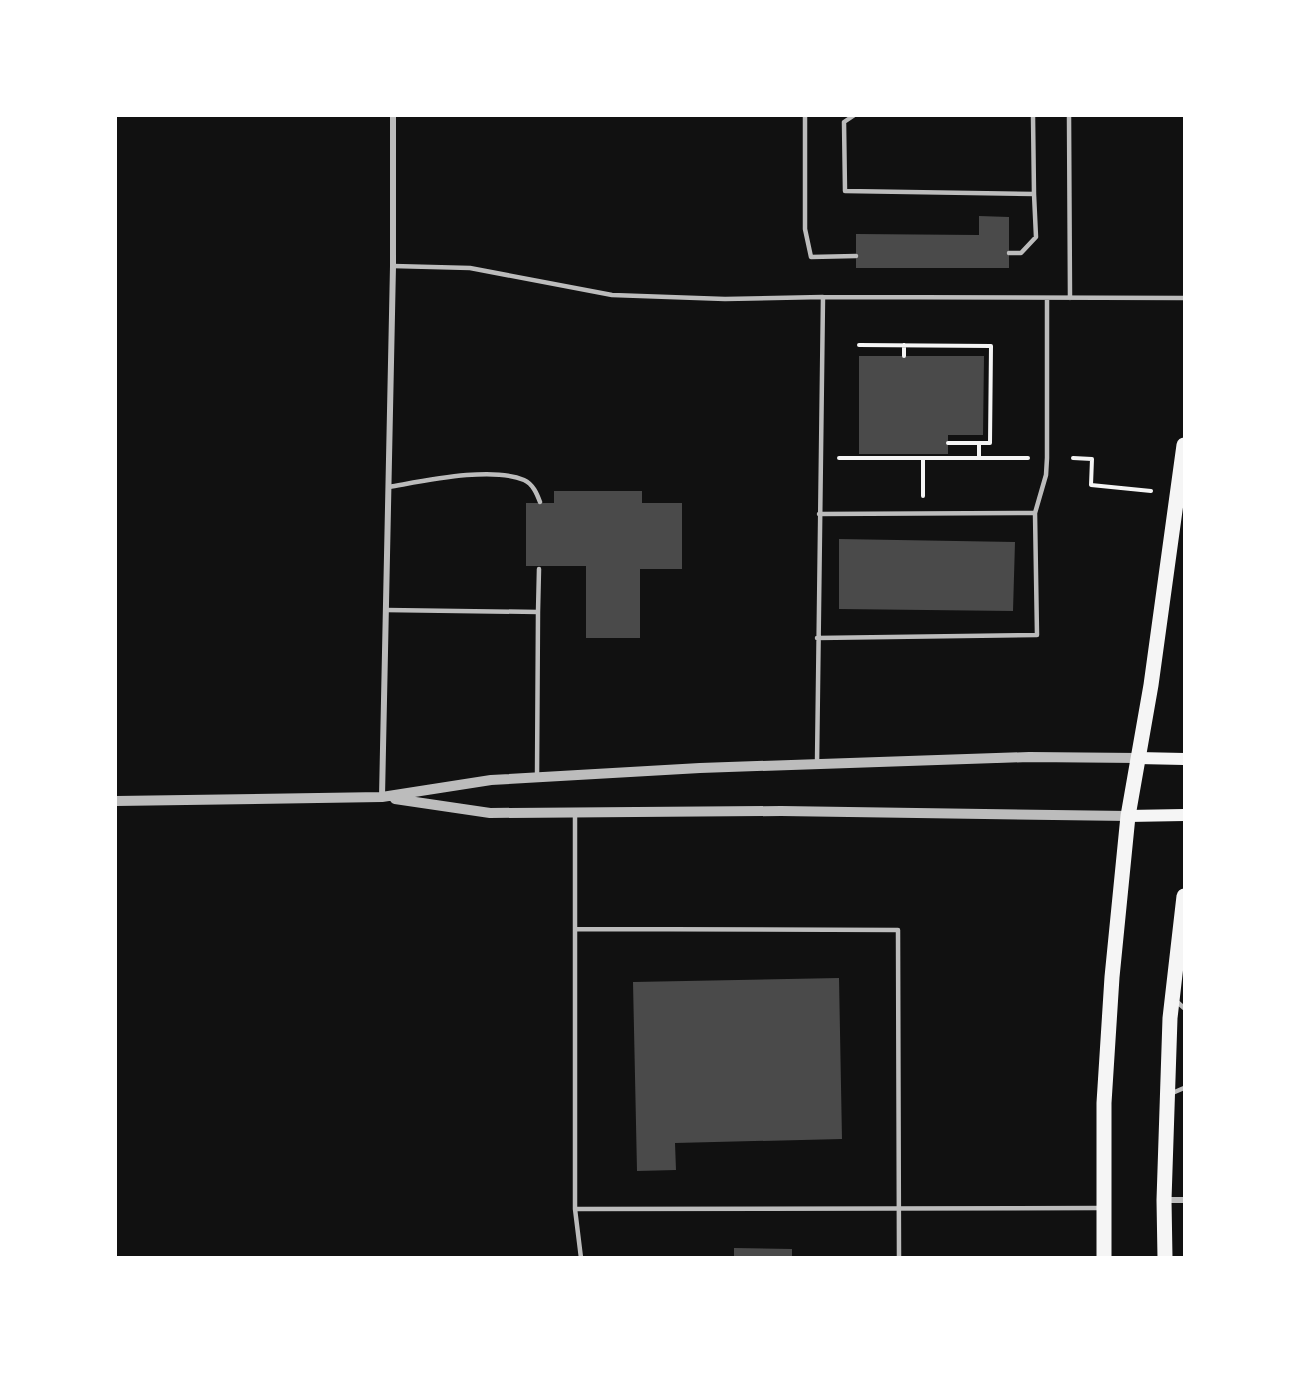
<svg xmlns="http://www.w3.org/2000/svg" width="1300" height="1373" font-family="Lato,sans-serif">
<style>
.building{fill:#4a4a4a}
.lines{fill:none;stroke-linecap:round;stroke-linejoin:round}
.path{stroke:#f5f5f5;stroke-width:4}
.service{stroke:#bcbcbc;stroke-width:4.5}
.minor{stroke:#bcbcbc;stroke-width:6}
.tertiary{stroke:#bcbcbc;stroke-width:10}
.secondary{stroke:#f5f5f5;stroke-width:12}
.primary{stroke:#f5f5f5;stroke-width:15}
</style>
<rect width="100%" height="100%" fill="#111"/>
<path class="building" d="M979 216 1009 217V268H856V234L979 235Z
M859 356H984L983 435H948V454H859Z
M554 491H642V503H682V569H640V638H586V566H526V503H554Z
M839 539 1015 542 1013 611 839 609Z
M839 978 842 1139 675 1143 676 1170 637 1171 633 982Z
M734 1248 792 1249V1258H734Z"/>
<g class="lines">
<path class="path" d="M859 345 991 346 990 443H948
M904 345V356
M979 443V458
M839 458H1028
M1073 458 1092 459 1091 485 1151 491
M923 496V458"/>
<path class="service" d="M805 116V229L811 257 856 256
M853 116 844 122 845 191 1034 194 1033 116
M1069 116 1070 298
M1009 253H1021L1036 237 1034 194
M393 266 470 268 612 295 725 299 823 297
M389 487C424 481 491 466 524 480 533 484 537 494 540 502
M819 514 1035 513
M386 610 538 612 537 778
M538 612 539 569
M817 638 1037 635 1035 513 1046 475 1047 458V298
M817 764 823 297 1184 298
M575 814V1209L581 1258
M575 929 898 930 899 1258
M1175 1000 1184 1008
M1170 1094 1184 1088
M575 1209 1100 1208"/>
<path class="minor" d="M382 797 393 266V116
M1164 1200H1184"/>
<path class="tertiary" d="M395 799 490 813 781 811 1128 816
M116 801 382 797 491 780 700 768 1029 757 1138 758"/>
<path class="secondary" d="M1138 758 1184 759
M1128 816 1184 815"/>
<path class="primary" d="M1104 1258V1103L1112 977 1128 816 1151 685 1184 445
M1165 1258 1164 1200 1170 1018 1184 896"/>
</g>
<rect width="1300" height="1373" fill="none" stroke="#ffffff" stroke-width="234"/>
</svg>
